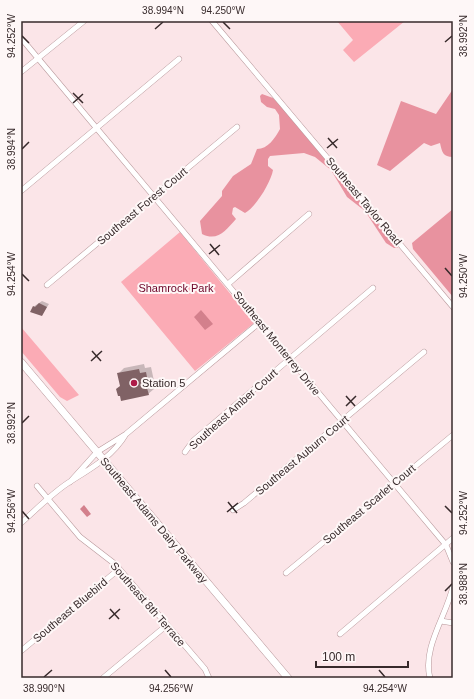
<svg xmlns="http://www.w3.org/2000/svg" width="474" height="699" font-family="Arial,sans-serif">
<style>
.green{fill:#fbabb5}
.forest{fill:#e8929f}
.water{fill:#d3808c}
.shadow{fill:#0003}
.building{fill:#806265}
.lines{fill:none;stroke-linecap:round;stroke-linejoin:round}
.minor-casing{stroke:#b8989b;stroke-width:6}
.secondary-casing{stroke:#b8989b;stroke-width:8}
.minor{stroke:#fff;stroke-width:5}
.secondary{stroke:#fff;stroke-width:7}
.ticks{fill:none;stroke:#372a2b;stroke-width:1.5}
.poi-dot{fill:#ae1b48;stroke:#fef7f7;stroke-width:1.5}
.labels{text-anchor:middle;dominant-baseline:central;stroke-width:4;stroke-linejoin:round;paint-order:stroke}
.street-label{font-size:11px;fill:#372a2b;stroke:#fef7f7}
.park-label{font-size:11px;fill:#6d0428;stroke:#fef7f7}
.poi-label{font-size:11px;fill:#372a2b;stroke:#fef7f7;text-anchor:start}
.neatline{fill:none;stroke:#372a2b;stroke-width:1.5}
.ticks-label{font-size:10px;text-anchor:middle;fill:#372a2b}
</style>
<rect width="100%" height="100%" fill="#fbe5e8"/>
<path class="green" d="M337 21H405L354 62 343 50 353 40Z
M180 232 254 323 195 371 121 282Z
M21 327 79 395 67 401 60 397 21 351Z"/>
<path class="forest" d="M453 89V157C443 157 442 152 440 143L431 146 424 143 390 171 377 165 401 101 436 114Z
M262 94 273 98 284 109 398 248H394L386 243 365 211 347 197 331 170 315 157 304 153 270 156 268 159V166L273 170C271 182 256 207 245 213L235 207 233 208 232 214 236 219C226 230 218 242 202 234L200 221 222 196V191L233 176 251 164 257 149C268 149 275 138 280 129L279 115 275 109 267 107 261 102 260 96Z
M453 209V297L413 249 412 243Z"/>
<path class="water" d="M201 310 213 324 205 330 194 317Z
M84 505 91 514 87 517 80 509Z"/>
<path class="shadow" d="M42 301 49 304 42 315 33 307Z
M144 364 145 368 151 367 154 381 153 382 154 389 148 394 121 385 119 373 124 368Z"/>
<path class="building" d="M39 303 47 307 42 316 30 312 33 306 35 307Z
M139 369 140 373 146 372 149 387 147 388 149 395 121 401 120 396H118L116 389 120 386 117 373Z"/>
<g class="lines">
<defs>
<path id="minor" d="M212 21 453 307
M21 38 446 545 453 562
M21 72 84 21
M21 191 179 59
M228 284 309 214
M47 285 237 127
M185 452 193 441 373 288
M70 482 97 452 126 434 259 323
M37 486 80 537 115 564 205 669 209 678
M233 510 244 503 424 352
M21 523C37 509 53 492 71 481 92 468 113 456 126 434
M286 573 453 435
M441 621 453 623
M340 634 453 538
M21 651 119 569
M103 678 167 625
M430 678C422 647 447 615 453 586"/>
<path id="secondary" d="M21 362 288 678"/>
</defs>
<use href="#minor" class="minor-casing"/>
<use href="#secondary" class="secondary-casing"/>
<use href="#minor" class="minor"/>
<use href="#secondary" class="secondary"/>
</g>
<path class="ticks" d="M223 22 230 29M155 29 163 22M22 36 29 43M445 42 452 36M73 93 83 103M73 103 83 94M328 138 337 148M327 148 338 139M22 149 29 142M210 244 219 255M209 254 220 245M445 268 452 276M22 274 29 281M92 351 101 361M91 361 102 351M346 396 355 406M346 406 356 396M22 423 29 416M228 502 237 513M445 506 452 513M22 511 29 519M227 512 238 503M445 591 452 584M110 609 119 619M109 619 120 609M165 670 171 677M379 670 385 677M44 677 52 670"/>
<circle class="poi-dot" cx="134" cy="383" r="4"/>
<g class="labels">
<g class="street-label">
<text transform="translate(364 201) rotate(50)">Southeast Taylor Road</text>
<text transform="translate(142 206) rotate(-40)">Southeast Forest Court</text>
<text transform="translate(277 343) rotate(51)">Southeast Monterrey Drive</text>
<text transform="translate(233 409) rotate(-42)">Southeast Amber Court</text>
<text transform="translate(302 455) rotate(-40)">Southeast Auburn Court</text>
<text transform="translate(369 504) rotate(-40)">Southeast Scarlet Court</text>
<text transform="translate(154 520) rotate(50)">Southeast Adams Dairy Parkway</text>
<text transform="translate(148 604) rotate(49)">Southeast 8th Terrace</text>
<text transform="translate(70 610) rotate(-40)">Southeast Bluebird</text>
</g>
<g class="park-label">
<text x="176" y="288">Shamrock Park</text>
</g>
<g class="poi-label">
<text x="142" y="383">Station 5</text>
</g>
</g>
<rect width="474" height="699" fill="none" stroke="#fef7f7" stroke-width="44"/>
<path d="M316 661v6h92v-6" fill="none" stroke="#372a2b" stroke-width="2"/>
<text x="322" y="661" font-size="12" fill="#372a2b" stroke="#fef7f7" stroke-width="3" paint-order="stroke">100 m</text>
<rect x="22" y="22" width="430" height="655" class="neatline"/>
<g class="ticks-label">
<text x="163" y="14">38.994°N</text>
<text x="223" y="14">94.250°W</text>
<text transform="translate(463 36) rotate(-90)" y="4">38.992°N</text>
<text transform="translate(11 36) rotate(-90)" y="4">94.252°W</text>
<text transform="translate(11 149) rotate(-90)" y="4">38.994°N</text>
<text transform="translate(11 274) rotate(-90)" y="4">94.254°W</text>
<text transform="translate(463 276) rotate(-90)" y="4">94.250°W</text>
<text transform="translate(11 423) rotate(-90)" y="4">38.992°N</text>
<text transform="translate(11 511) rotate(-90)" y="4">94.256°W</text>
<text transform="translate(463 513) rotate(-90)" y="4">94.252°W</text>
<text transform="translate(463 584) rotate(-90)" y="4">38.988°N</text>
<text x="44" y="692">38.990°N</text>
<text x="171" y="692">94.256°W</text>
<text x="385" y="692">94.254°W</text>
</g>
</svg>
